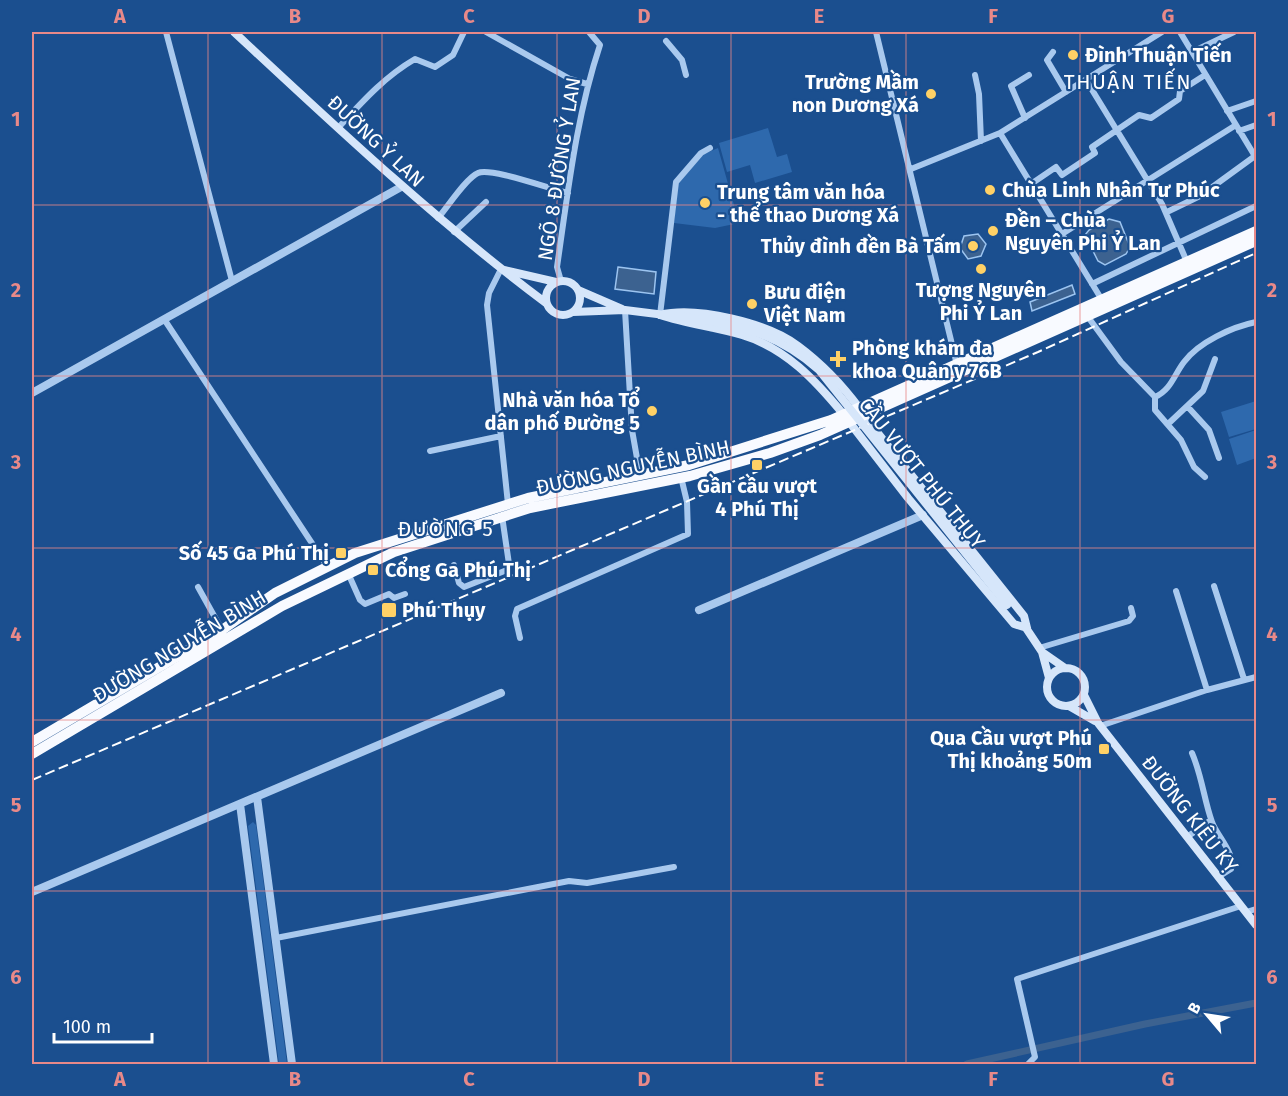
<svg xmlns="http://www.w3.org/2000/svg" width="1288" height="1096" font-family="'Fira Sans',sans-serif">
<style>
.green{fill:#2e69ad}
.water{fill:#3c6290;stroke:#9cc4f0;stroke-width:1.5}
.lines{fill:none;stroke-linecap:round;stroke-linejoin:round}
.canal{stroke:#3c6290;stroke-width:7}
.minor{stroke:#a9c9ee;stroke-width:6}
.tertiary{stroke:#a9c9ee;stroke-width:8}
.secondary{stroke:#d6e6fa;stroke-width:8}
.trunk{stroke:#f8faff;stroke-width:10}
.rail{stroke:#fff;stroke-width:2;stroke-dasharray:10 4.5;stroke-linecap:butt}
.secondary-bridge{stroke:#d6e6fa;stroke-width:8}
.grid{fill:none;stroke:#e88989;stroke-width:1.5;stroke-opacity:0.55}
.poi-dot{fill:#ffd166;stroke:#1b4f8f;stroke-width:2}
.labels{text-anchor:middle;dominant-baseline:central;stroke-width:4.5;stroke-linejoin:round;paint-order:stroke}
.poi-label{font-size:20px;font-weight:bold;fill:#fff;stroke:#1b4f8f;text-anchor:start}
.street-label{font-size:20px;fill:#fff;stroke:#1b4f8f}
.neighbourhood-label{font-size:21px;letter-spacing:1.5px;fill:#fff;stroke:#1b4f8f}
.neatline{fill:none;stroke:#e88989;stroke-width:2}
.grid-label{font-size:20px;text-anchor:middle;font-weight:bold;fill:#e88989}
</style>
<rect width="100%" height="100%" fill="#1b4f8f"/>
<path class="green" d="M768 128 777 157 787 154 792 172 755 183 750 165 727 172 719 143Z
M718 148 739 223 715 228 674 223 678 183 704 154Z
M1256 401V429L1229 437 1221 412Z
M1256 430V458L1237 465 1229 439Z
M253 822 256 825 287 1064H279L248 826Z"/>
<path class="water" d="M1109 219 1120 222 1130 247 1126 254 1105 265 1098 261 1085 235 1089 230Z
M978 234 986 244 981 256 968 259 960 248 964 236Z
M618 267 656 272 654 294 615 289Z
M1072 285 1075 294 1032 311 1030 302Z"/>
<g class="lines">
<path class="canal" d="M967 1064 1145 1024 1256 1003"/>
<path class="minor" d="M166 32 232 281
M486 32 570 79 587 84
M876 32 957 365
M1180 32 1256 158
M666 41 682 60 686 75
M1053 52 1047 60 1066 92
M1192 52 1234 32
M975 75 979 94 981 141
M1086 80 1162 204 1187 262
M1227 111 1256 101
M1025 118 1011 86 1029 75
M338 128C362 102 384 77 415 59L435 67 453 55 464 32
M1239 131 1256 125
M1000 133 1102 300
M911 169 1000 133 1162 32
M1031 184 1056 167 1062 175 1095 153 1092 147 1139 115 1151 118 1179 99 1180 91 1205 75
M1167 212 1200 196 1255 156
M438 218C447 208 466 178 478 173 490 167 550 189 568 193
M454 232 486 202
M1062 234 1236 125
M501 269 489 293 487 305 508 504
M561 281 557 267C568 192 576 117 600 45L589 32
M1092 284 1256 206
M625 310 632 430 640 475
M660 315 676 182 701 153 710 148
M1088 317 1121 362 1155 397V410L1181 440 1194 467 1205 477
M164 319 327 566
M1155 397C1171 390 1174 375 1184 362 1199 342 1232 327 1256 322
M1187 406 1209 430 1219 458
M1168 424 1203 391 1215 359
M430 451 501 436
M454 565 459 583 464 587 507 570 509 564 502 516
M348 573 360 600 365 604 389 594 394 598 405 594
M1214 586 1244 679
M198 587 222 630
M1176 591 1207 690
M520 638 515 616 517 609 688 534 687 502 681 477
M1039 648 1129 621 1133 616 1131 608
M1100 726 1207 690 1256 677
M1192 753C1202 776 1204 800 1212 822 1217 836 1236 854 1231 869L1218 877
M1187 837 1211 820
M1246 912 1256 909
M276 938 569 881 587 883 674 867
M1028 1064 1035 1057 1017 979 1241 906"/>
<path class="tertiary" d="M32 393 401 187
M699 610 923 515
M257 797 292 1064
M240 804 274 1064
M32 892 501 693"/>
<path class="secondary" d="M234 32C335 126 435 220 546 303
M504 270 556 282
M546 298a17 17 0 1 1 34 0a17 17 0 1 1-34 0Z
M578 290 622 309
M573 312 625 310 665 315
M660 315C696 306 768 323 798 346 821 363 843 386 860 409
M660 315C687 324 715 327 742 335 786 348 816 381 844 415
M865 417 1024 616 1027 628
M850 423 908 498 1014 624 1027 628
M1024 625 1042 652 1049 678
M1042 652 1065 668
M1047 687a19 19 0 1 1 38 0a19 19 0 1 1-38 0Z
M1084 695 1098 723 1256 925
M1069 706 1095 721"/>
<path class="trunk" d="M32 742 222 630 275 593 355 553 528 498 689 465 831 420 1256 231
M32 754 282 606 394 552 530 508 690 476 770 453 820 435 1256 241"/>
<path class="rail" d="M32 780 1038 352 1256 253"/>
<path class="secondary-bridge" d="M678 316C735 324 775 331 819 370L1007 605"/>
</g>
<path class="grid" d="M208 32V1064M382 32V1064M557 32V1064M731 32V1064M906 32V1064M1080 32V1064M32 205H1256M32 376H1256M32 548H1256M32 720H1256M32 891H1256"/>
<g class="poi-dot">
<circle cx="1073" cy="55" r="6"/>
<circle cx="931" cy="94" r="6"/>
<circle cx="990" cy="190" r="6"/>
<circle cx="705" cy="203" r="6"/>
<circle cx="993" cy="231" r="6"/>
<circle cx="973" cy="246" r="6"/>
<circle cx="981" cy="269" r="6"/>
<circle cx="752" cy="304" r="6"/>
<path d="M835 350h6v6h6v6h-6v6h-6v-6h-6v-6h6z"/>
<circle cx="652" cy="411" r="6"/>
<rect x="751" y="459" width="12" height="12" rx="3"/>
<rect x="335" y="547" width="12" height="12" rx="3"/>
<rect x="367" y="564" width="12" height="12" rx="3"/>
<rect x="381" y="602" width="16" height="16" rx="3"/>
<rect x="1098" y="743" width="12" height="12" rx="3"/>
</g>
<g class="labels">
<g class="poi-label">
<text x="1085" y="55">Đình Thuận Tiến</text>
<text x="919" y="82" text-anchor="end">Trường Mầm<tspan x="919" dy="23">non Dương Xá</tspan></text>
<text x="1002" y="190">Chùa Linh Nhân Tư Phúc</text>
<text x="717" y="192">Trung tâm văn hóa<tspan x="717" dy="23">- thể thao Dương Xá</tspan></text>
<text x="1005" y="220">Đền – Chùa<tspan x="1005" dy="23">Nguyên Phi Ỷ Lan</tspan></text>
<text x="961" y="246" text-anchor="end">Thủy đình đền Bà Tấm</text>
<text x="981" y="290" text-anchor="middle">Tượng Nguyên<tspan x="981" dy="23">Phi Ỷ Lan</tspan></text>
<text x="764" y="292">Bưu điện<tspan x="764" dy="23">Việt Nam</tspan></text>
<text x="852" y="348">Phòng khám đa<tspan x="852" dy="23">khoa Quân y 76B</tspan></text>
<text x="640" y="400" text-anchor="end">Nhà văn hóa Tổ<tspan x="640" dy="23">dân phố Đường 5</tspan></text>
<text x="757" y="486" text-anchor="middle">Gần cầu vượt<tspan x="757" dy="23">4 Phú Thị</tspan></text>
<text x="329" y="553" text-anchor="end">Số 45 Ga Phú Thị</text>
<text x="385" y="570">Cổng Ga Phú Thị</text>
<text x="402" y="610">Phú Thụy</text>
<text x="1092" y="738" text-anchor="end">Qua Cầu vượt Phú<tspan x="1092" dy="23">Thị khoảng 50m</tspan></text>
</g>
<g class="street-label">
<text transform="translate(376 141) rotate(43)">ĐƯỜNG Ỷ LAN</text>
<text transform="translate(559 169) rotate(-81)">NGÕ 8 ĐƯỜNG Ỷ LAN</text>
<text transform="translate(633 467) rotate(-12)">ĐƯỜNG NGUYỄN BÌNH</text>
<text transform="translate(922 473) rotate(51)">CẦU VƯỢT PHÚ THỤY</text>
<text transform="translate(179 646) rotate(-31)">ĐƯỜNG NGUYỄN BÌNH</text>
<text transform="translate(1190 814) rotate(52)">ĐƯỜNG KIÊU KỴ</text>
</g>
<g class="neighbourhood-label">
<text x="1128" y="82">THUẬN TIẾN</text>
<text x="446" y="529">ĐƯỜNG 5</text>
</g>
</g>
<rect width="1288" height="1096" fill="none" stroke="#1b4f8f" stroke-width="66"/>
<g transform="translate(1207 1015) rotate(299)" stroke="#1b4f8f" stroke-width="4.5" paint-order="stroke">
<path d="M0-4.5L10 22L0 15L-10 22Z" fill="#ffffff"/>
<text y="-9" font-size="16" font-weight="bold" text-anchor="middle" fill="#ffffff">B</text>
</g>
<path d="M54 1033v9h98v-9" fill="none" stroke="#ffffff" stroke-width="3"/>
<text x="63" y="1033" font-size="18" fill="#ffffff" stroke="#1b4f8f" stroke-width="4.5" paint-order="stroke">100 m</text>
<rect x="33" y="33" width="1222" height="1030" class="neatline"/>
<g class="grid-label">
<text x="120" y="23">A</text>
<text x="295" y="23">B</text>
<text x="469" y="23">C</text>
<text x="644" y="23">D</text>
<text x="819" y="23">E</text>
<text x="993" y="23">F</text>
<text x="1168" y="23">G</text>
<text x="16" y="126">1</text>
<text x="1272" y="126">1</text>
<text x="16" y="297">2</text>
<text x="1272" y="297">2</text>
<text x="16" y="469">3</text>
<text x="1272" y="469">3</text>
<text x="16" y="641">4</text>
<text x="1272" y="641">4</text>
<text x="16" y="812">5</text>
<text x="1272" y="812">5</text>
<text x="16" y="984">6</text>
<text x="1272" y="984">6</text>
<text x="120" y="1086">A</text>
<text x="295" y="1086">B</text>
<text x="469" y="1086">C</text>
<text x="644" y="1086">D</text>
<text x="819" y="1086">E</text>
<text x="993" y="1086">F</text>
<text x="1168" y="1086">G</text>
</g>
</svg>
